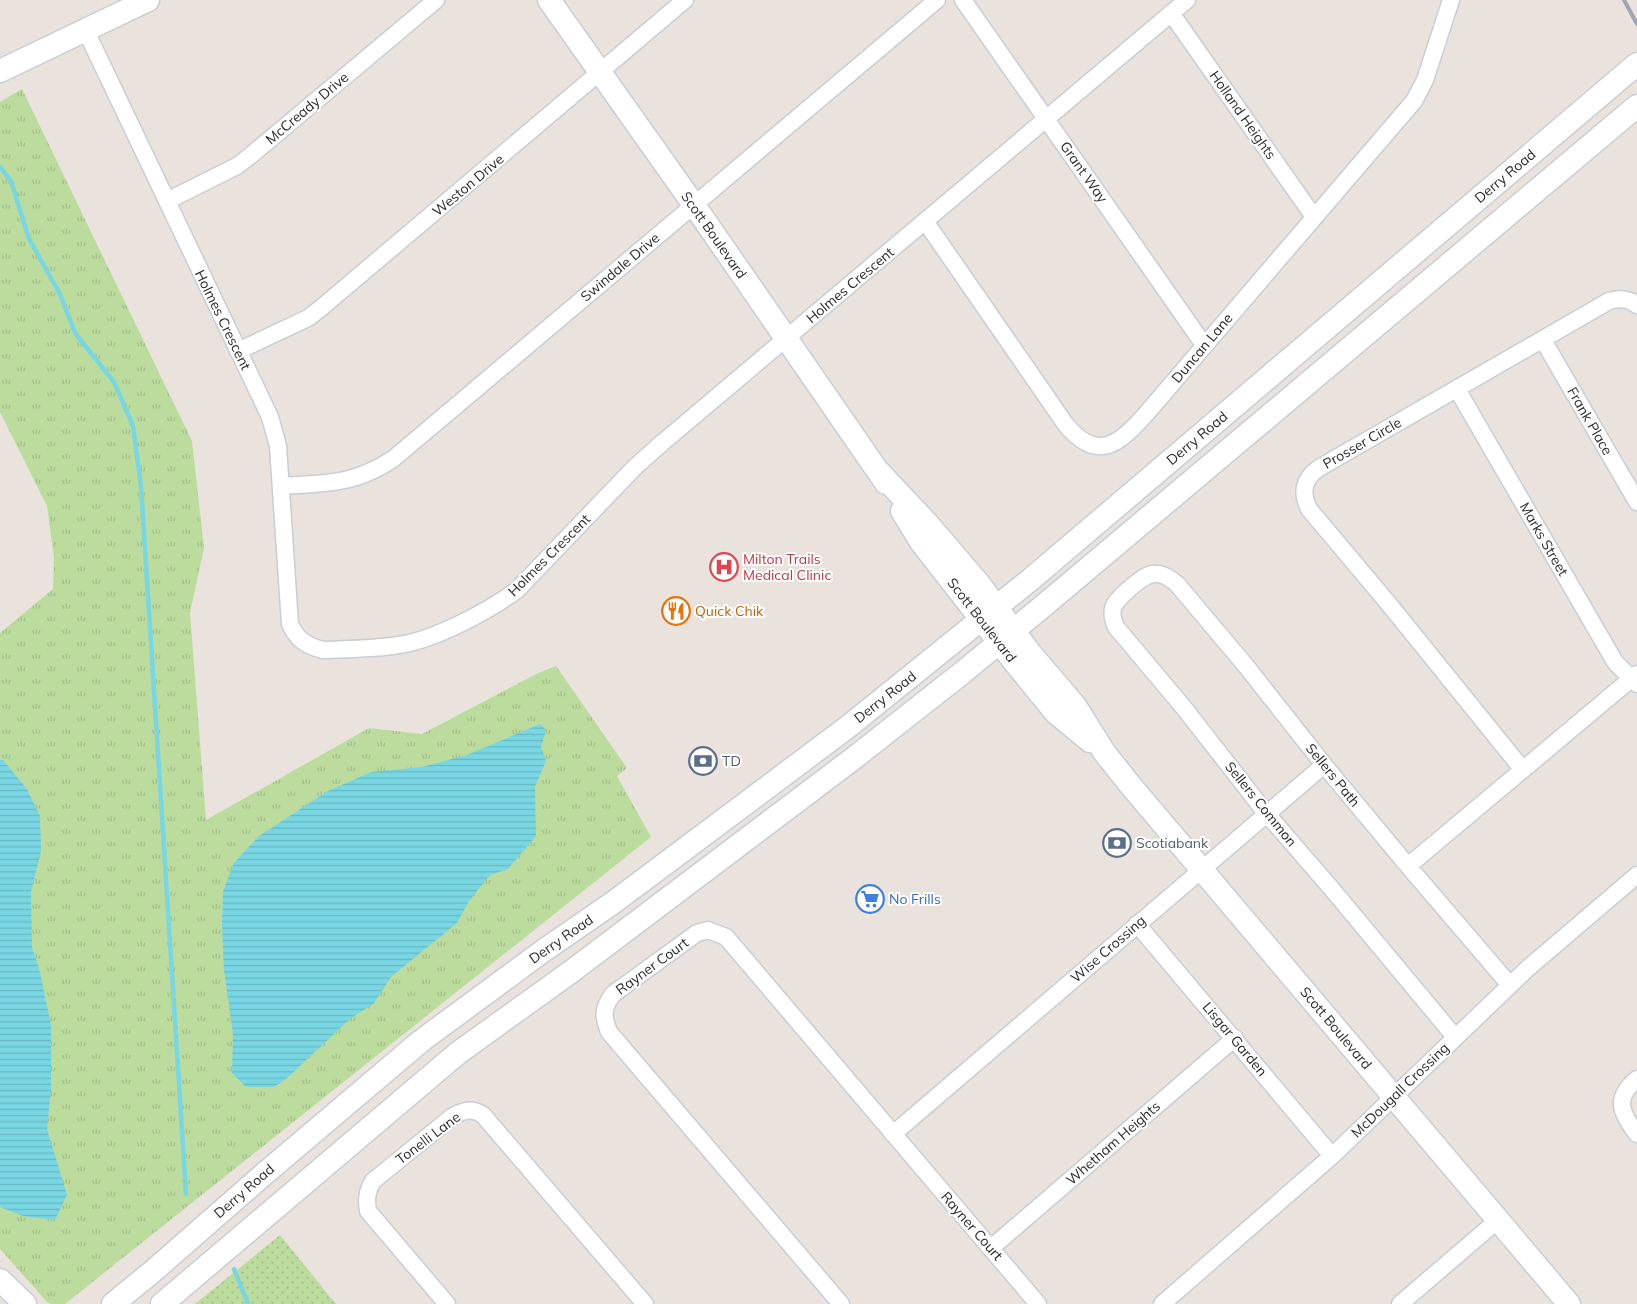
<svg xmlns="http://www.w3.org/2000/svg" width="1637" height="1304" font-family="Mulish,sans-serif">
<style>
.grass{fill:url(#grass-dots)}
.park{fill:url(#park-tufts)}
.water{fill:url(#water-rules)}
.lines{fill:none;stroke-linecap:round;stroke-linejoin:round}
.stream{stroke:#79d6e3;stroke-width:4.5}
.street-casing{stroke:#c8cdd6;stroke-width:19}
.secondary-casing{stroke:#c8cdd6;stroke-width:25}
.street{stroke:#fff;stroke-width:16}
.secondary{stroke:#fff;stroke-width:22}
.rail{stroke:#a0a5b2;stroke-width:4}
.labels{text-anchor:middle;dominant-baseline:central;stroke-width:4;stroke-linejoin:round;paint-order:stroke}
.street-label{font-size:14px;fill:#2a2a2a;stroke:#fff}
.health-label{font-size:14px;fill:#be3a42;stroke:#fff;text-anchor:start}
.food-label{font-size:14px;fill:#c56008;stroke:#fff;text-anchor:start}
.service-label{font-size:14px;fill:#4e5e75;stroke:#fff;text-anchor:start}
.shop-label{font-size:14px;fill:#366cbe;stroke:#fff;text-anchor:start}
</style>
<defs>
<pattern id="grass-dots" width="8" height="8" patternUnits="userSpaceOnUse" patternTransform="scale(1.25)"><rect width="8" height="8" fill="#bcdc9e"/><path d="M2 2h.1M6 6h.1" fill="none" stroke="#a2bd88" stroke-width="1.8" stroke-linecap="round"/></pattern>
<pattern id="park-tufts" width="24" height="20" patternUnits="userSpaceOnUse" patternTransform="scale(1.25)"><rect width="24" height="20" fill="#bcdc9e"/><path d="M3 7l-1-3M5 7V3M7 7l1-3M15 17l-1-3M17 17v-4M19 17l1-3" fill="none" stroke="#a2bd88"/></pattern>
<pattern id="water-rules" width="6" height="5" patternUnits="userSpaceOnUse" patternTransform="scale(1.25)"><rect width="6" height="5" fill="#79d6e3"/><path d="M0 2.5h6" fill="none" stroke="#69b8c3"/></pattern>
</defs>
<rect width="100%" height="100%" fill="#eae3dd"/>
<path class="grass" d="M280 1235 336 1304H195Z"/>
<path class="park" d="M22 89 192 441 204 548 190 613 206 820 369 728 422 734 538 673 556 666 627 768 617 776 651 837 65 1304H51L47 1302 0 1249V633L53 589 54 557 47 506 0 412V102Z"/>
<path class="water" d="M540 724 546 730 541 747 546 761 535 787 536 836 508 869 490 875 469 901 457 923 391 977 374 1003 350 1019 286 1079 274 1087H246L232 1073 233 1034 224 970 222 925 223 891 234 863 259 836 328 791 371 772 422 767 467 755Z
M0 760H3L27 789 40 816 41 851 31 892 32 947 40 972 51 1025V1090L47 1129 67 1195 55 1220 23 1216 0 1207Z"/>
<g class="lines">
<path class="stream" d="M0 167 11 181 29 239 60 294 75 333 114 382 133 426 141 486 186 1194
M234 1269 248 1304"/>
<defs>
<path id="street" d="M963 0 1204 345
M1171 13 1314 217
M85 29 270 417 278 446 290 624C297 640 307 646 323 650 348 649 374 649 399 645 434 640 489 611 517 590L635 467 662 443 1187 0
M167 201 237 166 250 156 436 0
M925 221 1066 425C1098 463 1119 444 1146 414L1414 101 1425 80 1451 0
M1543 340 1637 502
M238 351 308 318 321 308 685 0
M1457 389 1615 662 1637 684
M281 486C326 483 354 485 393 459L937 0
M1523 770 1388 603 1309 509C1301 493 1303 479 1319 468L1609 301C1619 298 1629 299 1637 305
M1408 866 1637 674
M1137 924 1332 1156
M1455 1037 1331 888 1266 813 1184 708 1116 627C1107 607 1116 601 1130 588 1148 573 1157 567 1177 584L1246 666 1324 765 1408 866 1509 984
M1637 1079C1614 1098 1620 1112 1637 1134
M893 1134 1324 765
M991 1248 1235 1038
M447 1304 368 1211C366 1199 367 1191 373 1181L453 1116C464 1110 472 1108 483 1115L645 1304
M841 1304 609 1032C603 1016 602 1009 613 994L697 933 708 930 726 937 1038 1304
M1162 1304 1332 1156 1527 969 1637 875
M1400 1304 1498 1220"/>
<path id="secondary" d="M549 0 694 205 886 483
M0 71 148 0
M879 472 927 523 980 585 1030 653 1076 707 1104 752 1131 786 1569 1304
M902 511 921 542 1016 664 1056 713 1090 741
M0 1280 25 1304
M113 1304 152 1272 263 1175 421 1041 543 951 614 902 849 726 1030 580 1637 64
M162 1304 458 1053 572 971 854 758 962 673 1048 602 1637 106"/>
</defs>
<use href="#street" class="street-casing"/>
<use href="#secondary" class="secondary-casing"/>
<use href="#street" class="street"/>
<use href="#secondary" class="secondary"/>
<path class="rail" d="M1624 0 1637 24"/>
</g>
<defs>
<symbol id="hospital-ring" viewBox="-11 -11 22 22"><circle r="9.5" fill="#fff" stroke="#e0444e" stroke-width="1.5"/><path d="M-5-5h3v3.5h4V-5h3V5h-3V1.5h-4V5h-3Z" fill="#e0444e"/></symbol>
<symbol id="restaurant-ring" viewBox="-11 -11 22 22"><circle r="9.5" fill="#fff" stroke="#e8710a" stroke-width="1.5"/><path d="M-5-6h1v4h1v-4h1v4h1v-4h1v5L-1.5 .5V6h-2V.5L-5-1ZM5-6V6H3V1.5H1.5Q1.5-4 5-6Z" fill="#e8710a"/></symbol>
<symbol id="bank-ring" viewBox="-11 -11 22 22"><circle r="9.5" fill="#fff" stroke="#5c6f8a" stroke-width="1.5"/><path d="M-6-4H6V4H-6ZM0-2.3a2.3 2.3 0 1 0 0 4.6a2.3 2.3 0 1 0 0-4.6Z" fill="#5c6f8a"/></symbol>
<symbol id="supermarket-ring" viewBox="-11 -11 22 22"><circle r="9.5" fill="#fff" stroke="#3f7fe0" stroke-width="1.5"/><path d="M-6-5.5h2.5l.6 2H6L4.5 2H-2.5L-4.4-4H-6ZM-1.5 3.2a1.3 1.3 0 1 0 .1 0ZM3 3.2a1.3 1.3 0 1 0 .1 0Z" fill="#3f7fe0"/></symbol>
</defs>
<g fill-rule="evenodd">
<use href="#hospital-ring" x="708" y="551" width="32" height="32"/>
<use href="#restaurant-ring" x="660" y="595" width="32" height="32"/>
<use href="#bank-ring" x="687" y="745" width="32" height="32"/>
<use href="#bank-ring" x="1101" y="827" width="32" height="32"/>
<use href="#supermarket-ring" x="854" y="883" width="32" height="32"/>
</g>
<g class="labels">
<g class="street-label">
<text transform="translate(307 108) rotate(-40)">McCready Drive</text>
<text transform="translate(1243 115) rotate(55)">Holland Heights</text>
<text transform="translate(1084 172) rotate(55)">Grant Way</text>
<text transform="translate(1505 176) rotate(-40)">Derry Road</text>
<text transform="translate(468 185) rotate(-40)">Weston Drive</text>
<text transform="translate(714 235) rotate(55)">Scott Boulevard</text>
<text transform="translate(620 267) rotate(-40)">Swindale Drive</text>
<text transform="translate(850 285) rotate(-40)">Holmes Crescent</text>
<text transform="translate(223 320) rotate(64)">Holmes Crescent</text>
<text transform="translate(1202 348) rotate(-50)">Duncan Lane</text>
<text transform="translate(1590 421) rotate(60)">Frank Place</text>
<text transform="translate(1197 438) rotate(-40)">Derry Road</text>
<text transform="translate(1362 443) rotate(-30)">Prosser Circle</text>
<text transform="translate(1544 539) rotate(60)">Marks Street</text>
<text transform="translate(549 555) rotate(-45)">Holmes Crescent</text>
<text transform="translate(982 620) rotate(52)">Scott Boulevard</text>
<text transform="translate(885 697) rotate(-38)">Derry Road</text>
<text transform="translate(1333 775) rotate(51)">Sellers Path</text>
<text transform="translate(1261 804) rotate(51)">Sellers Common</text>
<text transform="translate(561 939) rotate(-35)">Derry Road</text>
<text transform="translate(1108 949) rotate(-41)">Wise Crossing</text>
<text transform="translate(652 966) rotate(-36)">Rayner Court</text>
<text transform="translate(1336 1028) rotate(50)">Scott Boulevard</text>
<text transform="translate(1235 1039) rotate(50)">Lisgar Garden</text>
<text transform="translate(1400 1090) rotate(-44)">McDougall Crossing</text>
<text transform="translate(428 1138) rotate(-37)">Tonelli Lane</text>
<text transform="translate(1113 1143) rotate(-41)">Whetham Heights</text>
<text transform="translate(244 1191) rotate(-41)">Derry Road</text>
<text transform="translate(972 1226) rotate(49)">Rayner Court</text>
</g>
<g class="health-label">
<text x="743" y="559">Milton Trails<tspan x="743" dy="16">Medical Clinic</tspan></text>
</g>
<g class="food-label">
<text x="695" y="611">Quick Chik</text>
</g>
<g class="service-label">
<text x="722" y="761">TD</text>
<text x="1136" y="843">Scotiabank</text>
</g>
<g class="shop-label">
<text x="889" y="899">No Frills</text>
</g>
</g>
</svg>
